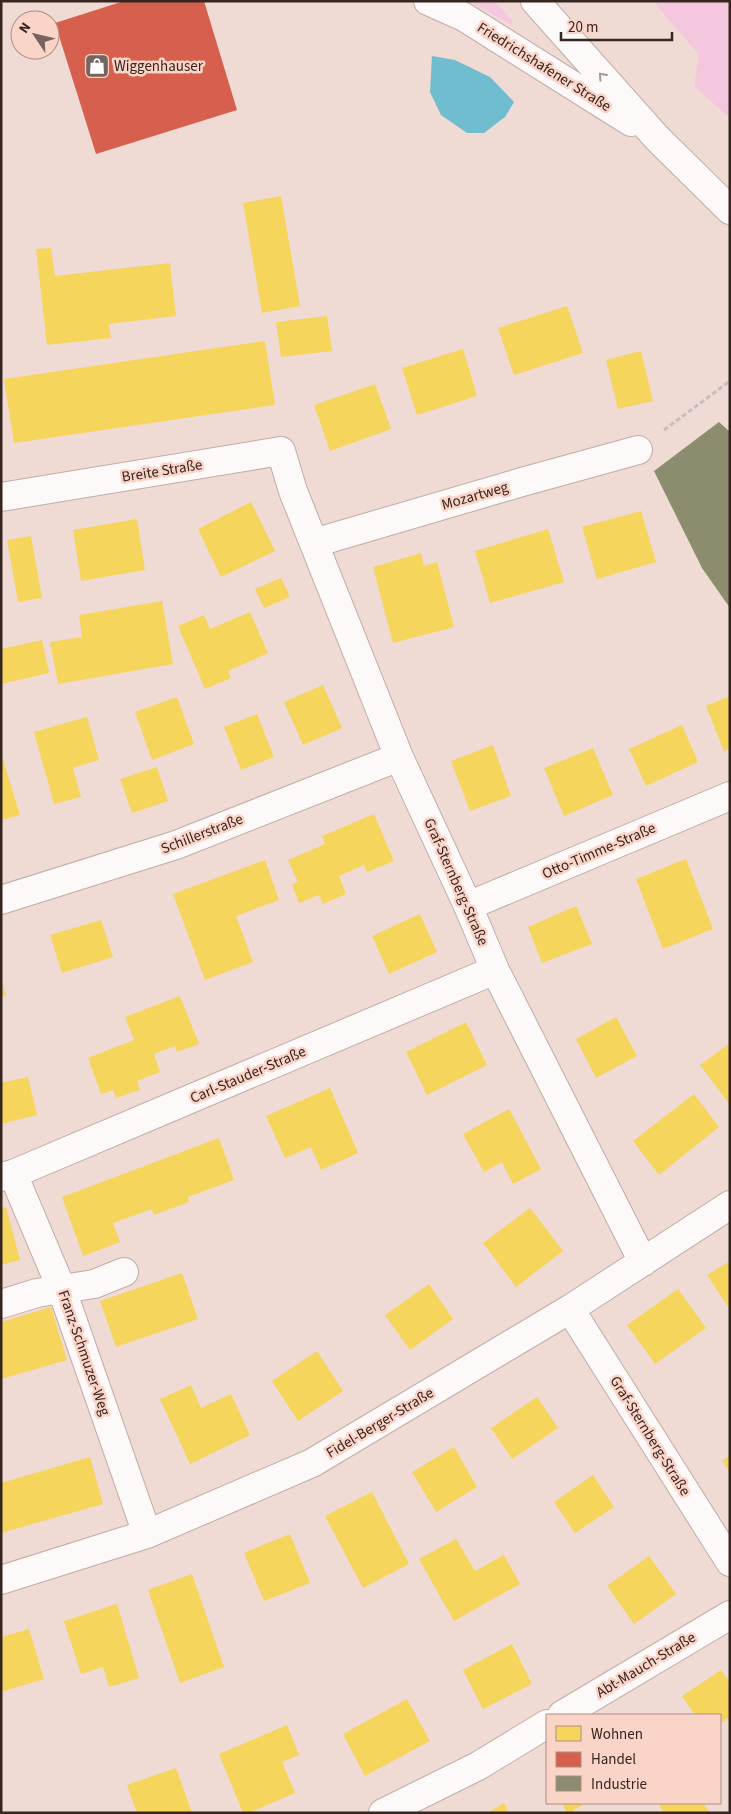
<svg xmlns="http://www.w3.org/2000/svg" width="731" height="1814" font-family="'Source Sans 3',sans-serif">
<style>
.green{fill:#f4c7de}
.water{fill:#70bdcf}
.homes{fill:#f6d55c}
.shops{fill:#d6604d}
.industry{fill:#8c8c6e}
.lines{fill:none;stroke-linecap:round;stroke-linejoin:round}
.minor-casing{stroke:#bfada8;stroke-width:30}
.major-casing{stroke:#bfada8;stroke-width:30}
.path{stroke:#c7bfbe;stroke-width:3;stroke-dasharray:5 2.5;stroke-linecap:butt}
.minor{stroke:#fdf9f9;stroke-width:28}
.major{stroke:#fdf9f9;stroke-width:28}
.oneway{stroke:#a49a97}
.labels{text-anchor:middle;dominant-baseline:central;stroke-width:5;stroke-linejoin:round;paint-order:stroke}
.poi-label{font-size:15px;fill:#372520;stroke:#fbd4c8;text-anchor:start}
.street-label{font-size:15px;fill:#372520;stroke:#fbd4c8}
</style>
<rect width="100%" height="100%" fill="#efdad4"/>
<path class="green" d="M469 1H494L512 20V25Z
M653 1H730V118L694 86 699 55Z"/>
<path class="water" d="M432 56 455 60 490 77 514 102 505 117 484 133H467L441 115 430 92Z"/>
<path class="homes" d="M281 196 300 306 262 313 243 203Z
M51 248 55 276 170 263 176 316 109 324 111 338 47 345 36 249Z
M567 306 583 353 514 375 498 328Z
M327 316 332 351 281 357 276 322Z
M265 341 275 405 14 443 4 379Z
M463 349 477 396 417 415 402 368Z
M641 351 653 401 618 409 606 360Z
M375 384 391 429 330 451 314 405Z
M251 502 275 551 221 577 198 529Z
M641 511 656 562 597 579 582 527Z
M137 519 145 570 81 581 73 530Z
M548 529 564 582 490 603 475 551Z
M31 536 42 598 18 602 7 540Z
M421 553 424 566 437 562 454 627 393 643 373 567Z
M281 578 290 597 264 608 255 589Z
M162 601 173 664 58 684 50 642 82 637 79 615Z
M250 612 268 653 228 671 231 678 205 689 178 626 204 615 210 629Z
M42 640 49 673 1 684V649Z
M323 685 342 728 303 745 284 702Z
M730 696V748L724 751 706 706Z
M177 697 194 744 152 760 135 712Z
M257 714 274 757 241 770 224 727Z
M87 717 99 760 73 768 81 797 54 804 34 732Z
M682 725 698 762 646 786 629 749Z
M493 745 511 796 470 811 451 761Z
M593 748 613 795 564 816 544 768Z
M1 753 20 815 1 820Z
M157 767 168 801 132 813 120 779Z
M374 814 394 861 367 872 364 865 339 876 346 894 323 904 319 895 299 903 292 884 298 882 288 860 325 844 322 836Z
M686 859 713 929 663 949 636 879Z
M265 860 279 900 236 916 253 962 205 980 173 894Z
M576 906 592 944 542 963 528 927Z
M420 914 437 952 389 974 372 936Z
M101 920 113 957 62 973 50 935Z
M1 980 6 995 1 996Z
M180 996 199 1044 177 1052 175 1046 154 1054 160 1072 137 1081 140 1090 116 1098 113 1090 101 1094 88 1058 134 1040 125 1017Z
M616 1017 637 1056 596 1078 576 1039Z
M466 1022 487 1065 427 1095 406 1052Z
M730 1043V1105L700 1065Z
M28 1077 37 1115 1 1124V1083Z
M330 1088 358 1153 321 1170 311 1147 285 1158 266 1116Z
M694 1094 719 1127 659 1175 633 1141Z
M509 1109 541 1169 513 1184 502 1162 484 1172 463 1134Z
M219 1138 234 1180 188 1197 189 1202 154 1215 152 1209 113 1223 120 1242 83 1256 62 1197Z
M6 1207 20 1260 1 1265V1208Z
M530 1208 563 1251 516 1287 483 1243Z
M730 1261V1310L707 1275Z
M182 1273 198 1319 116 1347 100 1301Z
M429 1284 453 1319 410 1350 385 1315Z
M678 1289 706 1328 655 1364 627 1325Z
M51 1307 67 1360 1 1379V1322Z
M317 1351 343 1391 298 1421 272 1381Z
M191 1385 201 1408 231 1394 250 1435 190 1464 160 1399Z
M537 1397 558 1428 512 1459 491 1428Z
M454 1447 477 1487 436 1512 412 1472Z
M730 1455V1472L722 1461Z
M90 1457 103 1504 1 1533V1483Z
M593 1475 614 1507 575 1533 554 1502Z
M372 1492 409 1564 363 1588 325 1516Z
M290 1534 310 1583 264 1601 244 1553Z
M456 1539 475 1571 504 1555 520 1584 454 1621 419 1559Z
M649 1556 676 1594 634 1624 607 1586Z
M192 1574 224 1667 180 1683 148 1590Z
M117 1604 139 1678 109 1687 103 1667 81 1674 64 1621Z
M29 1629 44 1679 1 1692V1637Z
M512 1644 532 1684 483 1709 463 1670Z
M721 1670 730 1683V1717L720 1724V1715H695L682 1696Z
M407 1699 430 1741 365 1776 343 1734Z
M287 1725 299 1755 282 1762 295 1793 249 1813H243L219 1754Z
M176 1768 192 1813H137L127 1785Z
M504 1803 509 1813H487Z
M562 1803H586L569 1813H567Z
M658 1803H703L710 1813H664Z"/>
<path class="shops" d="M124 1H204L237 110 96 154 55 23Z"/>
<path class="industry" d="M719 422 730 432V608L702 568 654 471Z"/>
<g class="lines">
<defs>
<path id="minor" d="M1 497 281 451 293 491 399 757 468 906 495 970 643 1262
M314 543 522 482 638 450
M1 900 176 845 399 757
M468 906 730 796
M13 1174 62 1290 147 1534
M1 1177 13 1174 495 970
M1 1304 37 1293 94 1284 124 1272
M570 1309 730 1562
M1 1580 147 1534 312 1463 570 1309 730 1205
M562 1715 730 1615
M383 1813 478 1766 547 1724"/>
<path id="major" d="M428 1 464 17 631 122
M535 1 657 138 730 210"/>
</defs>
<use href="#minor" class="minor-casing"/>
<use href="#major" class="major-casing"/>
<path class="path" d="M664 430 730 381"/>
<use href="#minor" class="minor"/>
<use href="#major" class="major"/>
</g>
<defs><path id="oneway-chevron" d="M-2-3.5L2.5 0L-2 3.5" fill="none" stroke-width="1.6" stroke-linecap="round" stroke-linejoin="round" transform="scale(1.25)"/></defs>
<use class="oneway" href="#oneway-chevron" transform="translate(602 76) rotate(-132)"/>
<defs>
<symbol id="shop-square" viewBox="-11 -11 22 22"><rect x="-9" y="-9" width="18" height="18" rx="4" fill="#77645f" stroke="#fbd4c8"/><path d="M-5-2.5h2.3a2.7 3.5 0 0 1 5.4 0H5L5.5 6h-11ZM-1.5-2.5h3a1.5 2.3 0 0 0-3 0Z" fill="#fff"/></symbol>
</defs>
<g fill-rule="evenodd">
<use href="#shop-square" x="83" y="52" width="28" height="28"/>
</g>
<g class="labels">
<g class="poi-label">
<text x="114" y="66">Wiggenhauser</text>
</g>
<g class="street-label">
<text transform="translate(544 67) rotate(32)">Friedrichshafener Straße</text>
<text transform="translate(162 471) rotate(-9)">Breite Straße</text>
<text transform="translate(475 496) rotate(-16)">Mozartweg</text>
<text transform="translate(202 834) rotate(-21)">Schillerstraße</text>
<text transform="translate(599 851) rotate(-23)">Otto-Timme-Straße</text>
<text transform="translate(456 882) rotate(66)">Graf-Sternberg-Straße</text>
<text transform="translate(248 1075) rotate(-23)">Carl-Stauder-Straße</text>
<text transform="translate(84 1353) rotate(71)">Franz-Schmuzer-Weg</text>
<text transform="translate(380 1423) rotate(-31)">Fidel-Berger-Straße</text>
<text transform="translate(650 1436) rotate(58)">Graf-Sternberg-Straße</text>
<text transform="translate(646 1665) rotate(-31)">Abt-Mauch-Straße</text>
</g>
</g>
<rect width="731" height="1814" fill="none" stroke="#372520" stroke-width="5"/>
<rect x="546" y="1714" width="175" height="90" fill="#fbd4c8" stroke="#ad8e85"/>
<rect x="556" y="1726" width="25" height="15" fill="#f6d55c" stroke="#ad8e85"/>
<text x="591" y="1739" font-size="15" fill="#372520">Wohnen</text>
<rect x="556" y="1752" width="25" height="15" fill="#d6604d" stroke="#ad8e85"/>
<text x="591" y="1764" font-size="15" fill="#372520">Handel</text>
<rect x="556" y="1776" width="25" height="15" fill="#8c8c6e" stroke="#ad8e85"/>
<text x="591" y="1789" font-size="15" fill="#372520">Industrie</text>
<g transform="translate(35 35) rotate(305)"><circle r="24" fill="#fbd4c8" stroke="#ad8e85"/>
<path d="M0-4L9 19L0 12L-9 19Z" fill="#77645f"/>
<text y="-8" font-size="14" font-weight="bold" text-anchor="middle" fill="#372520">N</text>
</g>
<path d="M561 32v8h111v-8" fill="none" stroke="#372520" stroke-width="2.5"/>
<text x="568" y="32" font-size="15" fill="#372520" stroke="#fbd4c8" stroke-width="4" paint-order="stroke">20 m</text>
</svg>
